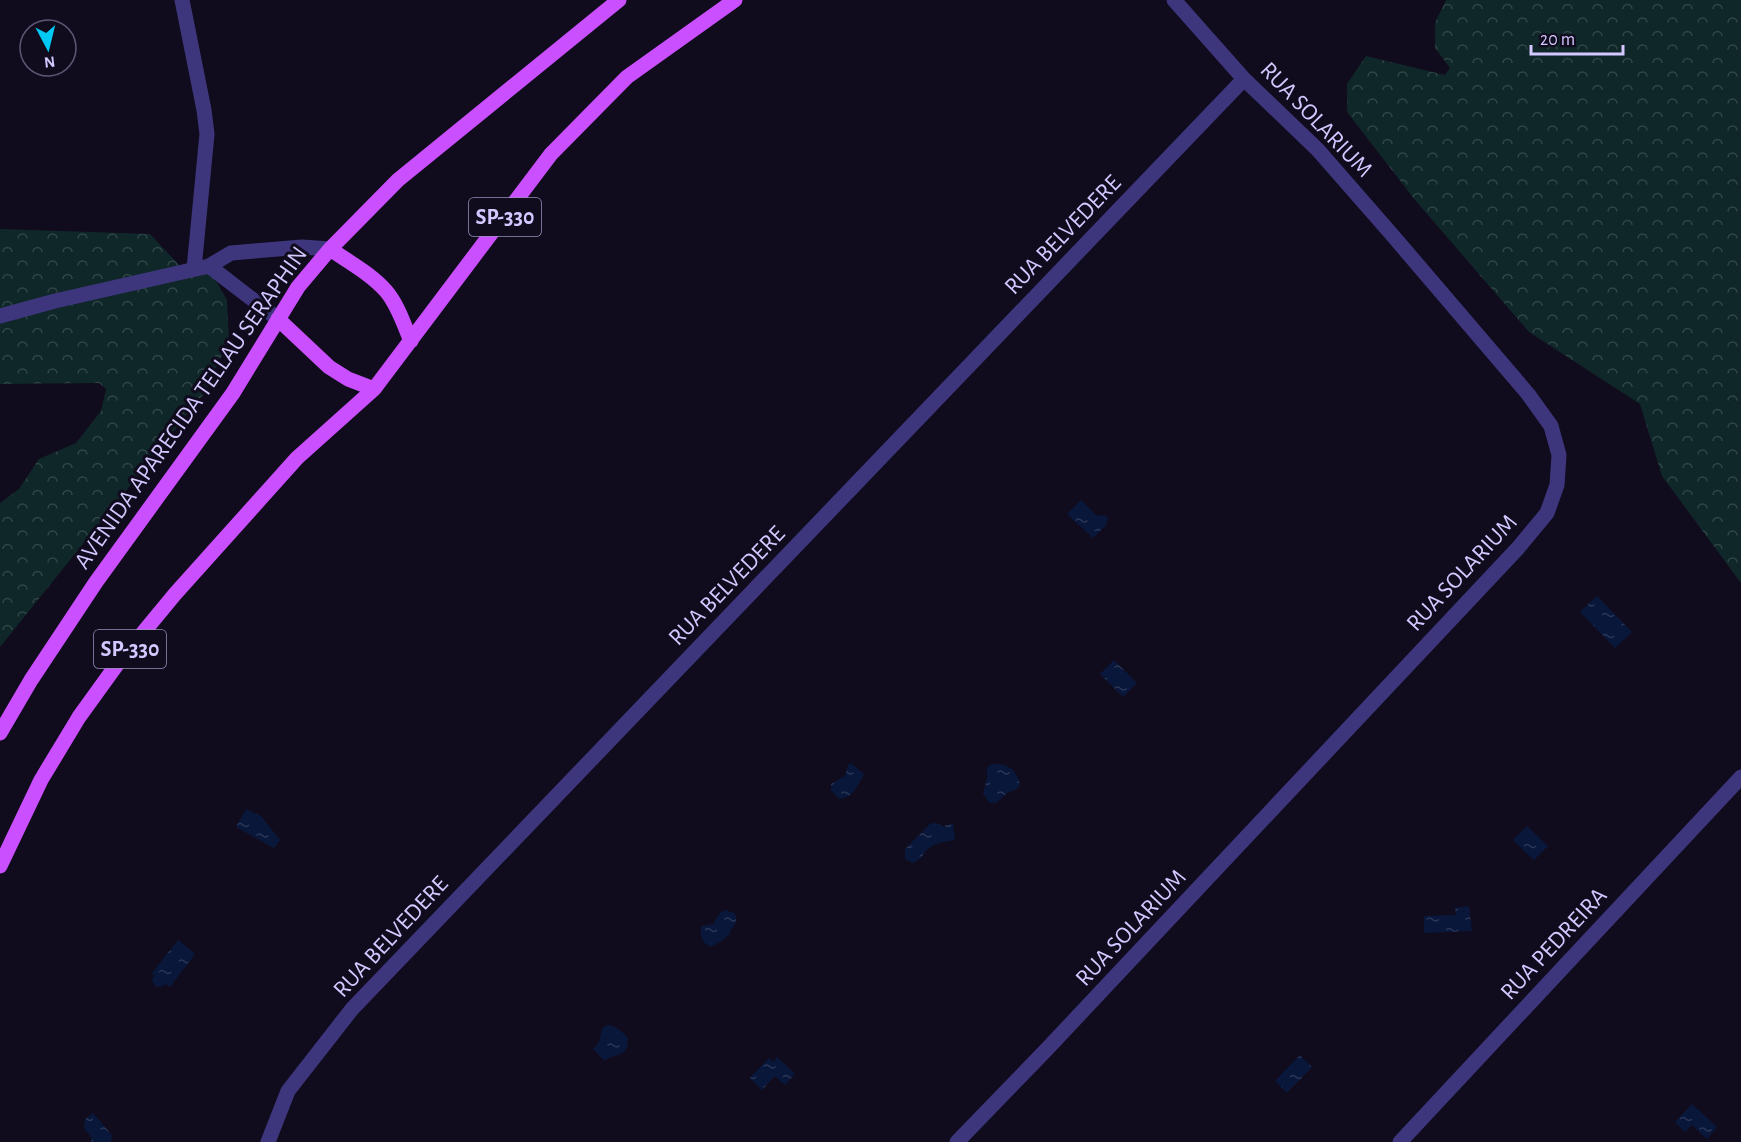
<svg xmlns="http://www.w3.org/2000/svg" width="1741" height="1142" font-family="'Alegreya Sans',sans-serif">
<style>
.forest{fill:url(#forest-crowns)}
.water{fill:url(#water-ripples)}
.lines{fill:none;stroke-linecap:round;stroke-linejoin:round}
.service{stroke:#3e367d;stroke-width:15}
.minor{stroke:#3e367d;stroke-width:15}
.primary{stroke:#ca4fff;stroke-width:15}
.labels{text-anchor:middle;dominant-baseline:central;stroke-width:6;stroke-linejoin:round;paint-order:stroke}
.shield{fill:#100c1e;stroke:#9890bc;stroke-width:1.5}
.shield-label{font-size:22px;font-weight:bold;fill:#d3c8ff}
.street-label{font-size:24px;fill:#d3c8ff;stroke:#100c1e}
</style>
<defs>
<pattern id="forest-crowns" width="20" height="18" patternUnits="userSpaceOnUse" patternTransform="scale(1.5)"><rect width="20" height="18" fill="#0f2728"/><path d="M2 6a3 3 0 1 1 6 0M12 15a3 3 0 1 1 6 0" fill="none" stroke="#314548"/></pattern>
<pattern id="water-ripples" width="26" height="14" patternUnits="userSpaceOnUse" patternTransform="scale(1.5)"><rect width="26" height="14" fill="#08173a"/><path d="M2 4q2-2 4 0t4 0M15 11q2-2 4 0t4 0" fill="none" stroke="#2b3758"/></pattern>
</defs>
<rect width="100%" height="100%" fill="#100c1e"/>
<path class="forest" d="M1446 0H1741V583L1662 476 1640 404 1529 332 1415 200 1347 112V84L1366 56 1445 75 1450 68 1435 48V23Z
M0 229 150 234 180 266 190 262 204 260 227 300 229 341 203 395 0 647V503L19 489 39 459 76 443 101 411 106 389 99 383 0 384Z"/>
<path class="water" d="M1081 500 1097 516 1104 515 1108 518 1106 525 1093 538 1067 514Z
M1597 596 1632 632 1615 648 1580 612Z
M1114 660 1137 683 1123 697 1100 674Z
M851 763 864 774C857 786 854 797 839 799L831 790V784L845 776 848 765Z
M991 764C1007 763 1016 768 1020 784L1017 789 1007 793 996 803H990L983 794 987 778V768Z
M246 809 261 816 280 840 274 848 236 827Z
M935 823 943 826 953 824 955 840C944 842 936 842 927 850 922 856 920 860 913 863L905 859V849L930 824Z
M1527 826 1548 846 1534 860 1513 840Z
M1469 906 1472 931 1424 933V916L1456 915 1455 908Z
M725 910 734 913C739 920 735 925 730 931V934L720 942 710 947C701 941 700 936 701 926L713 924 720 913Z
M178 940 195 954 170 987 166 984 161 987 155 986 152 981 154 975 152 973Z
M608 1025C617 1026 622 1032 628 1038 628 1060 616 1051 605 1061L593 1049C595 1047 597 1045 599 1042 603 1034 598 1029 608 1025Z
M1300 1055 1312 1067 1287 1093 1275 1081Z
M777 1057 795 1074 785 1085 775 1076 762 1090 750 1078 769 1058 773 1062Z
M1692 1104 1717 1127 1707 1139 1692 1125 1685 1132 1675 1122Z
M93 1113 112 1135 111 1142H91L92 1138 84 1128 85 1119Z"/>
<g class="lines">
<path class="service" d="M182 0 204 110 207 134 194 269"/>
<path class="minor" d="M209 266 278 319
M0 316 55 301 209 266 231 253 302 247 330 249
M268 1142 288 1091 352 1009 1244 79
M957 1142 1047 1049 1518 548 1547 513 1557 485 1559 455 1551 426 1528 394 1394 237 1318 150 1244 79 1174 0
M1400 1142 1741 777"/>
<path class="primary" d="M330 249C349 262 371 274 386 291 398 305 404 325 411 341
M278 319 329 367 348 379 374 389
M0 733 31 680 96 582 233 393 298 287 330 249 398 180 619 0
M0 866 41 780 79 717 118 663 175 594 297 458 374 389 551 154 627 77 735 0"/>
</g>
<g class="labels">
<g class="shield">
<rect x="469" y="198" width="72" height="38" rx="4.5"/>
<rect x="94" y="630" width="72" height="38" rx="4.5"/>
</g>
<g class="shield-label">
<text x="505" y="217">SP-330</text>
<text x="130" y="649">SP-330</text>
</g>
<g class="street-label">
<text transform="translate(1316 120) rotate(46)">RUA SOLARIUM</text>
<text transform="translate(1063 235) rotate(-46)">RUA BELVEDERE</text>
<text transform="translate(191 408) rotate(-55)">AVENIDA APARECIDA TELLAU SERAPHIN</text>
<text transform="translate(1462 573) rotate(-47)">RUA SOLARIUM</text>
<text transform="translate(727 586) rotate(-46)">RUA BELVEDERE</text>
<text transform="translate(1131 928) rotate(-47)">RUA SOLARIUM</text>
<text transform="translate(391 937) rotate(-47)">RUA BELVEDERE</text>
<text transform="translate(1554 944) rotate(-47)">RUA PEDREIRA</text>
</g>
</g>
<g transform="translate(48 48) rotate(173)"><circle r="28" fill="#100c1e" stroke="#5e5778" stroke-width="1.5"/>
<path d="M0-4.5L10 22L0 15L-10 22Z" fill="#00c9f3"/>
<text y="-9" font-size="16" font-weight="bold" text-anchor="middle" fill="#d3c8ff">N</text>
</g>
<path d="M1531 45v9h92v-9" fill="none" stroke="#d3c8ff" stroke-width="3"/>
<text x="1540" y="45" font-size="18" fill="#d3c8ff" stroke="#100c1e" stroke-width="4.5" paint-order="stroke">20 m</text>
</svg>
